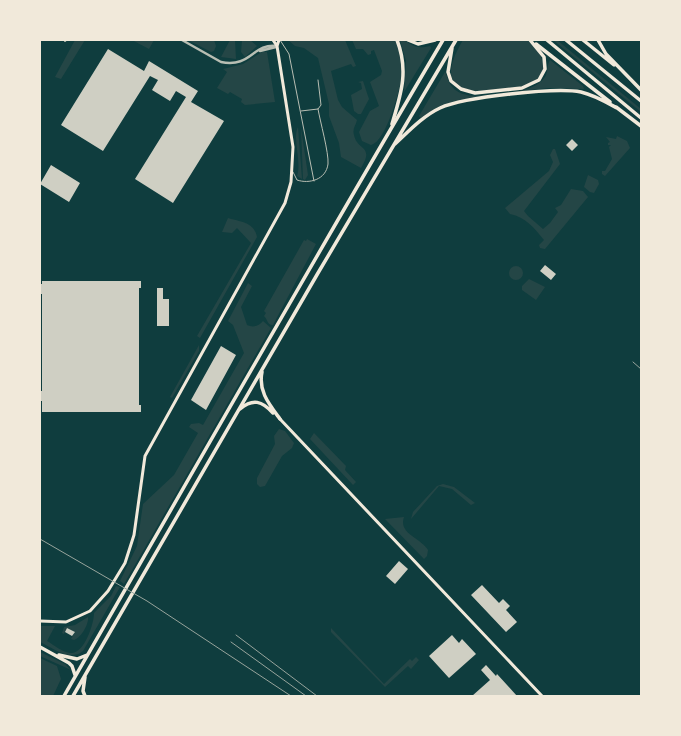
<svg xmlns="http://www.w3.org/2000/svg" width="681" height="736" font-family="Arial,sans-serif">
<style>
.green{fill:#244646}
.building{fill:#cfcfc3}
.lines{fill:none;stroke-linecap:round;stroke-linejoin:round}
.service{stroke:#b8beb3;stroke-width:1}
.minor{stroke:#b8beb3;stroke-width:2}
.tertiary{stroke:#b8beb3;stroke-width:2.5}
.secondary{stroke:#f1e9da;stroke-width:3}
.primary{stroke:#f1e9da;stroke-width:3.5}
.trunk{stroke:#f1e9da;stroke-width:3.5}
.rail{stroke:#97a49c;stroke-width:1}
</style>
<rect width="100%" height="100%" fill="#0f3d3e"/>
<path class="green" d="M75 40H85L61 79 55 77Z
M132 40H154L149 49Z
M188 40H214L216 46 214 51 211 52Z
M230 40H235L236 59 221 57Z
M242 40H250L257 46 245 57 241 52Z
M288 40H345L356 66 353 67 351 64 331 71 338 100 342 107 357 120C356 125 352 129 354 135 357 151 375 145 361 168L341 157 339 143 329 116V104L318 58 304 48 295 46Z
M352 40H395C399 51 402 62 402 73 401 88 386 142 371 145L362 141 359 132 370 111 379 106 370 82 381 75 382 71 374 50 371 51V54L368 55 363 49H356Z
M400 40C411 40 411 51 430 46L431 48 404 92 406 61Z
M463 40H527C547 56 552 79 522 86 514 88 505 88 498 89 489 90 479 92 470 90 439 85 453 57 463 40Z
M553 40H557L641 109V112Z
M262 52H267L275 102 245 105 241 102 242 99 230 92 228 94 217 88 227 72 223 69 243 64Z
M550 60 583 86 584 89 548 88 473 97 455 101 438 107 421 118 419 116 445 72C447 76 448 80 450 84 455 93 467 96 476 96 496 93 533 95 545 77 548 72 547 64 550 60Z
M363 81 369 99 361 114H358L354 111 351 95 362 89 361 83 358 82Z
M298 127 302 179 297 176C302 161 292 139 298 127Z
M301 128 308 175 305 180 303 179Z
M617 136 627 141 630 148 605 176 602 174V171H605L612 159 609 147 611 145H608V143L610 142 606 137 616 139Z
M553 149H555L560 164 524 211 528 216 543 229 550 223 558 212 555 208 561 205 571 189 583 191 588 197 545 249 540 248 539 245 544 240C534 228 526 217 510 214L505 208 549 171 553 162 550 155Z
M588 175 598 180 599 184 594 193 590 192 584 187Z
M228 218C241 222 254 222 257 237L200 338 197 336 251 243 237 228 232 233 222 232Z
M307 239 316 244 273 325C267 325 268 320 264 316L266 313 264 311 304 240 306 241Z
M509 273a7 7 0 1 1 14 0a7 7 0 1 1-14 0Z
M529 279 545 287 536 300 522 290V286Z
M248 283 252 286 241 307 247 325C253 328 259 326 263 321L271 328 124 584 120 581 137 546 143 504 174 475 198 433 189 427 191 424 199 423 203 425 244 353 233 325 228 321Z
M199 345V351L172 398 170 397Z
M279 429 285 431 294 443 292 448 282 456 265 486 260 487 257 484V478L275 444 274 436Z
M314 433 346 466 345 470 356 482 353 485 310 439Z
M443 484 454 487 475 503 471 505 452 489 439 486 411 519 413 512 437 486Z
M404 517C398 534 421 538 428 550L427 556 424 559 385 519Z
M116 586 120 587 83 651C70 662 53 648 40 642V626H55L47 641C54 645 62 652 70 653 84 655 94 624 94 613L111 596Z
M88 617C89 624 81 638 74 640L71 639 75 632 67 628 64 634 62 633 64 627 75 625Z
M331 628 384 684 410 659 412 661 416 657 419 660 411 669 408 666 385 687 331 632Z
M40 652 65 664 71 670 40 656Z
M40 658 57 666 61 679 53 696H40Z"/>
<path class="building" d="M108 49 144 71 149 61 198 91 191 102 224 121 173 203 135 179 186 97 176 91 170 101 152 90 158 80 150 76 103 151 61 125Z
M572 139 578 145 572 151 566 145Z
M51 165 80 183 69 202 40 184Z
M545 265 556 274 551 280 540 271Z
M42 281H141V288H139V405H141V412H42V401H40V391H42V294H40V284H42Z
M157 288H163V299H169V326H157Z
M221 346 236 355 206 410 191 400Z
M399 561 408 569 395 584 386 576Z
M482 585 499 603 503 599 510 606 506 610 517 622 506 632 471 595Z
M67 628 75 632 72 636 65 632Z
M452 635 459 643 462 639 476 654 449 678 429 656Z
M486 665 496 676 497 674 517 696H472L490 680 481 670Z"/>
<g class="lines">
<path class="service" d="M280 40 289 54 314 181
M301 111 318 109 321 105 318 80
M293 172 297 180C309 184 326 180 328 164 329 153 320 121 318 109"/>
<path class="minor" d="M65 41 66 40"/>
<path class="tertiary" d="M182 40 221 62C252 68 252 43 277 46
M260 51 276 47"/>
<path class="secondary" d="M277 46 279 40
M280 419 542 696
M40 621 66 622 90 611 108 591 125 563 134 535 145 456 285 203 291 182 293 147 277 46 273 40"/>
<path class="primary" d="M547 40 641 118
M566 40 641 101
M392 124C401 94 409 71 397 40"/>
<path class="trunk" d="M408 40 418 44 435 40
M583 40 614 65
M598 40 606 54 641 90
M536 44 610 102
M452 48 448 72 451 81 461 89 475 93 522 88 539 80 545 69 544 57 530 40
M616 107 641 126
M395 144C409 131 423 116 440 108 464 97 556 87 581 92 594 95 606 102 617 108
M262 372C258 391 269 404 280 419
M240 409C253 398 262 401 273 413
M40 647 69 663 72 666 75 675
M59 655 77 659 87 655
M85 677 83 691 85 696
M64 696C190 477 315 257 443 40
M73 696 318 273 456 40"/>
<path class="rail" d="M633 362 641 369
M40 539 147 601 291 696
M236 635 317 696
M231 642 306 696"/>
</g>
<rect width="681" height="736" fill="none" stroke="#f1e9da" stroke-width="82"/>
</svg>
